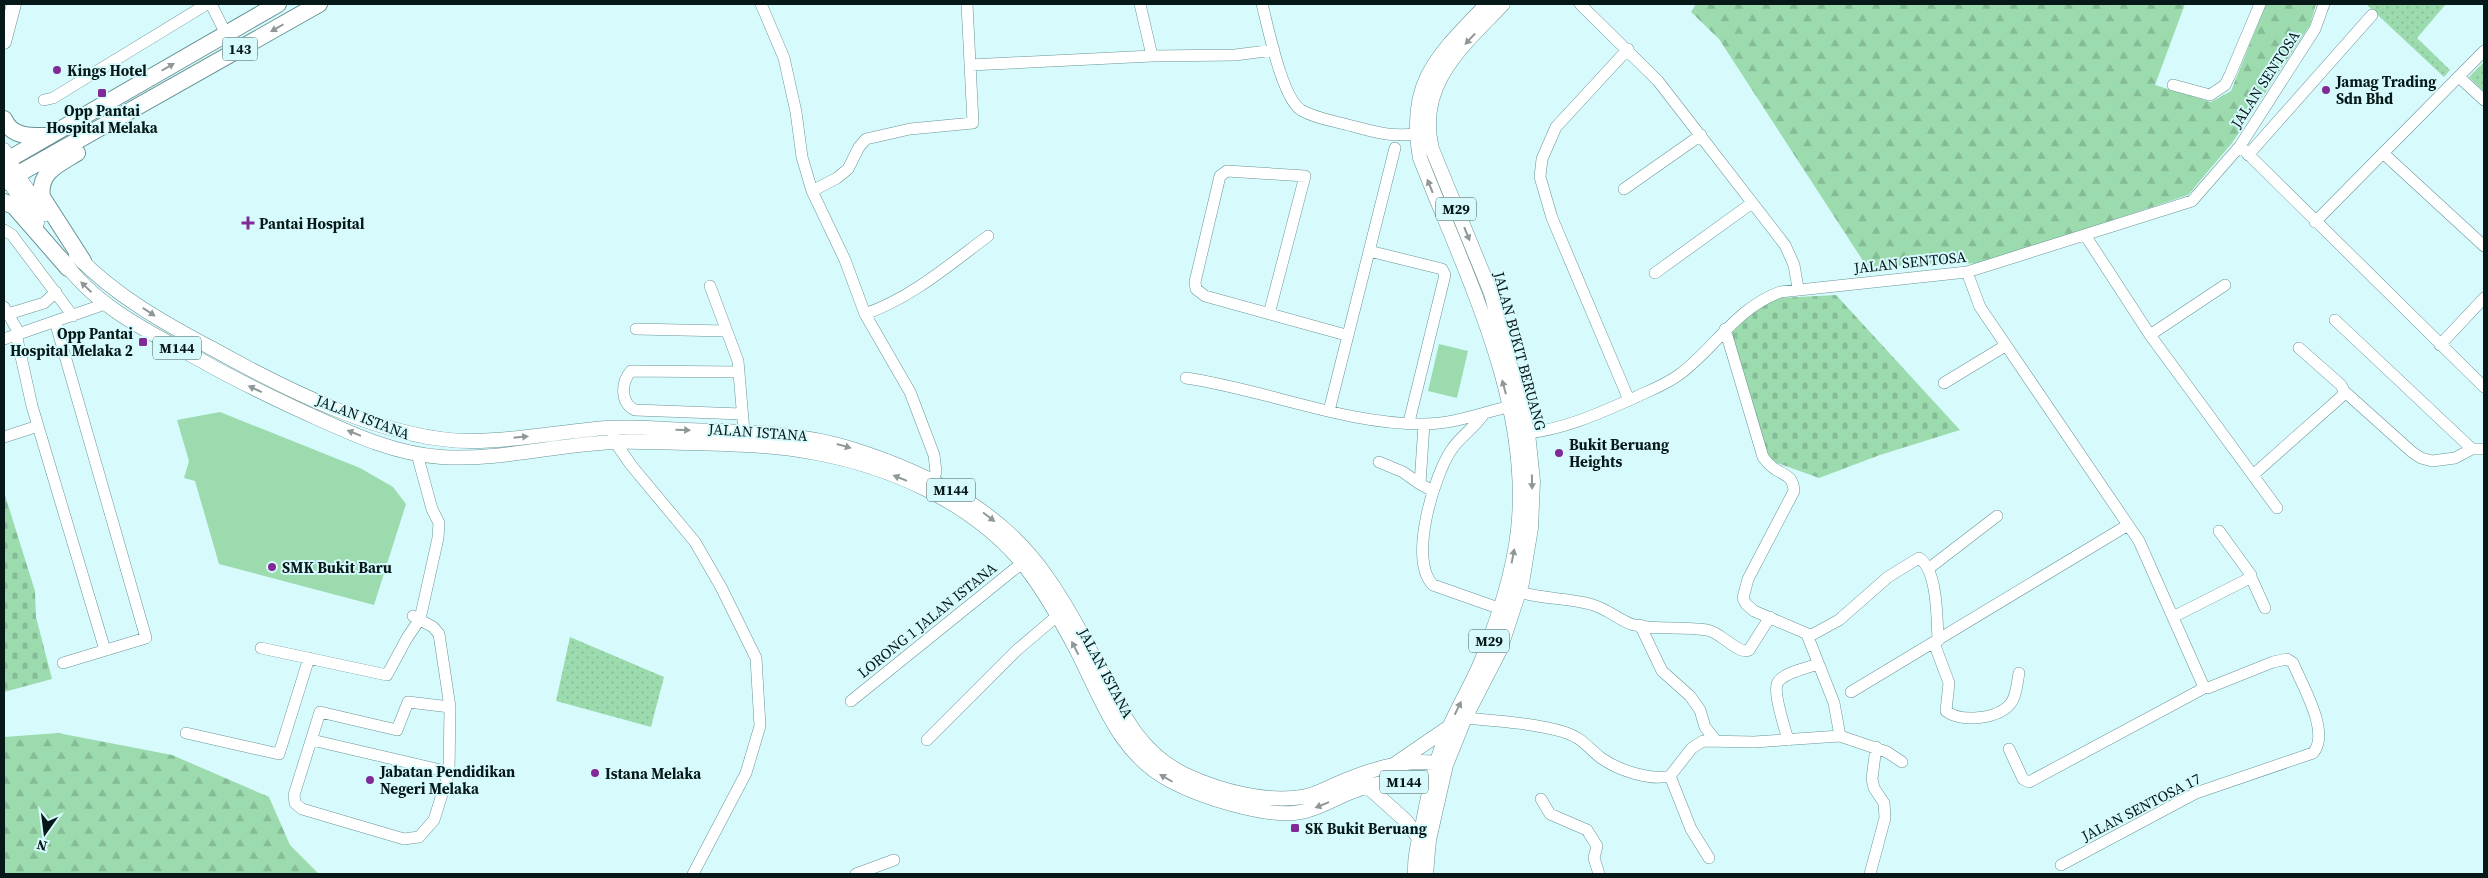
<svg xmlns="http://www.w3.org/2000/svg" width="2488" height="878" font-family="'Source Serif 4',serif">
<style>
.grass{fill:url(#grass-dots)}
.forest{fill:url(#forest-firs)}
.cemetery{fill:url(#cemetery-stones)}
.garden{fill:#9cdbae}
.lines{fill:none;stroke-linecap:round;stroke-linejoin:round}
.minor-casing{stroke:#699496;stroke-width:12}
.major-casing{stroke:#699496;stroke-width:15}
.highway-casing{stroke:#699496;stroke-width:18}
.minor{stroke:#fff;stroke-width:11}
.major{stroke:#fff;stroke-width:14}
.highway{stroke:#fff;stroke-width:16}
.oneway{fill:#8f9798}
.poi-dot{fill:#812a97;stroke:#d7fbfd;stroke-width:2}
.labels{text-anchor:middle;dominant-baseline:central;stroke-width:4;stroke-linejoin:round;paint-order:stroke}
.shield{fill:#d7fbfd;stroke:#455c5d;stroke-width:1}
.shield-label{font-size:14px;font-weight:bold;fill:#071819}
.poi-label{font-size:15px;font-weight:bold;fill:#071819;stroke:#d7fbfd;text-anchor:start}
.street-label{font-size:15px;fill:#071819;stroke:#d7fbfd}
</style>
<defs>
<pattern id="grass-dots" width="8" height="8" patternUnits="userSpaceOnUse" patternTransform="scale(1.25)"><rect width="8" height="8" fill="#9cdbae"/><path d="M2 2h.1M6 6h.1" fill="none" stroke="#85bb95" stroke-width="1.8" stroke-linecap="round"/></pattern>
<pattern id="forest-firs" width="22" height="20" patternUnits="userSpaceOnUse" patternTransform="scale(1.25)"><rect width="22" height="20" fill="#9cdbae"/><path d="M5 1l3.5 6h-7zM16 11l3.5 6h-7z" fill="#85bb95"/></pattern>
<pattern id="cemetery-stones" width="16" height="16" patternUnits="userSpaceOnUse" patternTransform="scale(1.25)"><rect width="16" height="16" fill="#9cdbae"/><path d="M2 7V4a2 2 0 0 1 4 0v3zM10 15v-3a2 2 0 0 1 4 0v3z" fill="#85bb95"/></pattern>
</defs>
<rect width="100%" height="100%" fill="#d7fbfd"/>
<path class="grass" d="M2366 4H2446L2417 38 2450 70 2444 77Z
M2484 62V92L2469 77Z
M570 637 664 677 651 727 556 701Z"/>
<path class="forest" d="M1696 4H2185L2155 85 2211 102 2231 91 2266 4H2316L2310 25 2232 143 2188 195 1984 263 1867 267 1719 39 1691 12Z
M58 733 172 755 269 797 290 845 319 874H4V737Z"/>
<path class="cemetery" d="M1836 295 1960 430 1880 455 1819 478 1777 463 1768 456 1731 333 1753 307 1780 298Z
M4 492 35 591 36 617 52 679 4 692Z"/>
<path class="garden" d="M1439 344 1468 351 1457 398 1428 391Z
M220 412 360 468 393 487 406 504 374 605 219 564 195 481 184 478 189 461 177 420Z"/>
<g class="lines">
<defs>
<path id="minor" d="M211 4 226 34
M761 4 784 58 796 112 802 157 812 191 845 260 865 314 910 392 934 455 936 472 929 487
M1140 4 1152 56
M1262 4C1268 27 1282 98 1301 110 1316 119 1335 121 1352 126 1375 132 1391 137 1415 134
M1580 4 1658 81 1785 245 1794 265 1798 288
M1628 49 1556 127 1542 159 1540 177 1552 218 1629 400
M970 65 1152 56 1235 55 1274 50
M2459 77 2484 100
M2173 85 2210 95 2225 85 2230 75 2260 4
M44 100 53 98 207 4
M2240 146 2484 387
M2383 153 2484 246
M2248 155 2372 15
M1624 189 1701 135
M812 191 837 178 848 169 859 147 866 139 910 129 973 123 967 4
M2315 222 2484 51
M4 230 12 235 73 316
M2085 235 2150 335 2277 508
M1369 251 1442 269 1445 275 1409 422
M1967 272 1980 307 2139 541 2203 685 2208 688 2273 662 2287 659 2293 663C2302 685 2331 733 2313 753L2196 793 2061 865
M1655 273 1752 203
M710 286 738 361 744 432
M4 307 19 333
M8 314 44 303 56 292
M865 314C911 298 949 265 988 236
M1269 314 1305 176 1227 171 1220 176 1195 282 1196 289 1205 296 1346 335
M2335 320 2472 449
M55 321 146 638 63 663
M636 329 726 331
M1725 329 1763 457C1766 461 1770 466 1775 469 1786 476 1793 476 1794 491L1748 579 1743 598 1746 604 1754 611 1810 635
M16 334 32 406 105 650
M2150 335 2225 285
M4 339 105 304
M2440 345 2484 298
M739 372 631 371C621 382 620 403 635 410L742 414
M1186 378C1267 390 1343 424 1424 424 1457 424 1485 411 1517 405
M1944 383 2005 346
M2344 391 2412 452 2421 458 2432 461 2455 458 2472 449H2484
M1329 411 1395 148
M1483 415C1474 428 1460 437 1452 449 1434 475 1408 560 1433 585L1501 609
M1424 424 1420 484 1433 491
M612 428 615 442 631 465 695 542 721 587 756 658 760 726 746 773 693 874
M1521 434C1563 430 1598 414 1636 397 1651 390 1667 384 1680 374 1716 347 1735 309 1780 292L1967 272 2192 201 2240 146 2315 29 2324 4
M4 437 38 426
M1379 462 1403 472 1420 484
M2253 475 2342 396 2344 391 2341 385 2299 348
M1928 569 1997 516
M2251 577 2265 608
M1519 592C1544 599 1567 598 1590 604 1607 608 1621 622 1634 625 1658 630 1683 626 1707 630 1721 632 1738 655 1749 650L1770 617
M413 616 433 627 439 634 450 707 449 772 434 820 419 837 404 839 302 809 295 803 294 795 320 712 397 730 408 702 450 707
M2173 617 2250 578 2251 575 2219 531
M1640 625 1662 671 1690 696 1700 710 1705 727 1716 741
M1934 643 1949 683 1946 711C1961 723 1999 719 2011 703 2017 695 2017 682 2019 673
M261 648 387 675 407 638 420 619 438 538 439 523 432 509 417 454
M1851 692 2128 525
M851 701 1022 563
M1465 718C1498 721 1533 723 1564 732 1583 738 1587 747 1601 758 1618 770 1650 781 1670 776L1692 748 1703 741 1754 742 1840 736
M186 733 279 754 309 658
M312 740 449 772
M927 740 1017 650 1057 616
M1788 740C1785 728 1772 691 1778 682 1785 672 1807 668 1818 664
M2009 749 2023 779 2029 782 2206 687
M1902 762 1887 752 1840 736 1834 703 1808 637 1839 620 1888 577 1919 558C1938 570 1937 621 1938 641
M1670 776 1691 829 1709 858
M1541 799 1550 814 1587 830 1597 846 1594 858 1599 874
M856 874 894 860
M1870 874 1885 818 1884 803 1874 788 1872 779 1876 747"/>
<path id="major" d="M4 42 14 4
M4 150 17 175 45 214
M4 174 37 223
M76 255C114 295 164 323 213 349 285 389 389 442 473 441 517 441 563 431 607 428 633 426 660 429 687 430 742 432 799 432 852 449 928 473 1001 510 1047 577 1068 607 1086 641 1102 674 1123 715 1141 754 1186 775 1219 790 1264 803 1302 797 1315 795 1327 788 1339 783 1371 769 1411 756 1446 765
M62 259C96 308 153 334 204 362 234 379 265 394 297 409 342 429 390 454 441 457 499 461 558 444 616 442 640 441 664 443 688 443 731 444 774 445 816 453 891 467 968 501 1019 559 1041 585 1059 617 1075 647 1101 697 1118 754 1171 781 1201 797 1261 816 1294 813 1315 811 1335 798 1354 791 1380 780 1414 778 1441 784
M1395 764 1449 727
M1367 786 1406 821 1419 838
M1415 874C1414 857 1419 839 1423 822 1429 790 1436 758 1449 728 1459 704 1474 681 1483 657 1499 615 1513 574 1518 530 1532 402 1465 274 1420 158 1406 82 1438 55 1487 4
M1426 874 1429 840 1446 765 1465 718 1500 650 1522 583 1531 528 1533 481 1528 433 1491 293 1432 149C1416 84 1463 46 1503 4"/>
<path id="highway" d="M4 119C12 138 32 136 49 136
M77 153C59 164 38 172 42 197L83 261
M4 162 278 4
M4 182 319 4
M4 202 14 206 68 268"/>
</defs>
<use href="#minor" class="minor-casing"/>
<use href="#major" class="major-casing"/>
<use href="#highway" class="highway-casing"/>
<use href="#minor" class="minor"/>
<use href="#major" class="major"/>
<use href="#highway" class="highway"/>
</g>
<defs><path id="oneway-solid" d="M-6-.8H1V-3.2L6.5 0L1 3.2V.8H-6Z" transform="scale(1.25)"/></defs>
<g class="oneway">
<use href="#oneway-solid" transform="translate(277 28) rotate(150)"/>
<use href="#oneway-solid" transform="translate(1470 39) rotate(133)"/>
<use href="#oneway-solid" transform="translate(168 67) rotate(-30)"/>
<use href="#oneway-solid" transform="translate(1430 186) rotate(-112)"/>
<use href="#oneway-solid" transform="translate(1467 234) rotate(68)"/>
<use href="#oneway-solid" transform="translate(86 287) rotate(-136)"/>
<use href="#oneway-solid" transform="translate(149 312) rotate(33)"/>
<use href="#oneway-solid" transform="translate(1504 387) rotate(-105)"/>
<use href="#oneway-solid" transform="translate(255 389) rotate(-155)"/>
<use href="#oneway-solid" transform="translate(683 430) rotate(2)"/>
<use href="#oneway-solid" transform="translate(354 433) rotate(-158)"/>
<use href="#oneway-solid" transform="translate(521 437) rotate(-6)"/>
<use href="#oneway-solid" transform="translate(844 446) rotate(16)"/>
<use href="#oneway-solid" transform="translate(900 478) rotate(-158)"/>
<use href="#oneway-solid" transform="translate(1532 482) rotate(89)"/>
<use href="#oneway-solid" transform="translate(989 517) rotate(37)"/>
<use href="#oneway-solid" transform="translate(1513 556) rotate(-79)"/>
<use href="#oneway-solid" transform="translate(1075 648) rotate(-117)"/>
<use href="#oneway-solid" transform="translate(1458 708) rotate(-64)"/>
<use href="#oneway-solid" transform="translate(1166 778) rotate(-150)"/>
<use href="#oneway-solid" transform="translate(1322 805) rotate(158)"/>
</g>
<g class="poi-dot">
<circle cx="57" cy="70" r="5"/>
<circle cx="2326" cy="90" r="5"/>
<rect x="97" y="88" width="10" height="10" rx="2.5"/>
<path d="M245.5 215.5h5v5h5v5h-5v5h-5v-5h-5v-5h5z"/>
<rect x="138" y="337" width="10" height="10" rx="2.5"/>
<circle cx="1559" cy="453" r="5"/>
<circle cx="272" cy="567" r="5"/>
<circle cx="595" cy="773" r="5"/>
<circle cx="370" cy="780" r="5"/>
<rect x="1290" y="823" width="10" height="10" rx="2.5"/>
</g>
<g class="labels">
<g class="shield">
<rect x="222.5" y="37.5" width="35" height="23" rx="4"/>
<rect x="1436" y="197.5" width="40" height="23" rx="4"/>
<rect x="153" y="336.5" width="48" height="23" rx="4"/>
<rect x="927" y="478.5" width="48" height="23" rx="4"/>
<rect x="1469" y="629.5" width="40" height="23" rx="4"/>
<rect x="1380" y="770.5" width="48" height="23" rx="4"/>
</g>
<g class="shield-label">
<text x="240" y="49">143</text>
<text x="1456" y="209">M29</text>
<text x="177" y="348">M144</text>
<text x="951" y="490">M144</text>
<text x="1489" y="641">M29</text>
<text x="1404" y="782">M144</text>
</g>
<g class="poi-label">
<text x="67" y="70">Kings Hotel</text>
<text x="2336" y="81">Jamag Trading<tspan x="2336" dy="17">Sdn Bhd</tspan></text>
<text x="102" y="110" text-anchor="middle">Opp Pantai<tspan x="102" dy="17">Hospital Melaka</tspan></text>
<text x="259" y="223">Pantai Hospital</text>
<text x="133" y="333" text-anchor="end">Opp Pantai<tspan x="133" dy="17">Hospital Melaka 2</tspan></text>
<text x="1569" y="444">Bukit Beruang<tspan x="1569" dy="17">Heights</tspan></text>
<text x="282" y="567">SMK Bukit Baru</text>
<text x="380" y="771">Jabatan Pendidikan<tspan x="380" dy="17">Negeri Melaka</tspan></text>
<text x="605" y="773">Istana Melaka</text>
<text x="1305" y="828">SK Bukit Beruang</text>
</g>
<g class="street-label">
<text transform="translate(2265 79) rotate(-57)">JALAN SENTOSA</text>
<text transform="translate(1910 262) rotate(-6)">JALAN SENTOSA</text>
<text transform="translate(1520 351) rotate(75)">JALAN BUKIT BERUANG</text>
<text transform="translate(363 417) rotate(21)">JALAN ISTANA</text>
<text transform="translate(758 432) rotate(4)">JALAN ISTANA</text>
<text transform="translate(927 620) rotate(-39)">LORONG 1 JALAN ISTANA</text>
<text transform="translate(1106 673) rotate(62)">JALAN ISTANA</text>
<text transform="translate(2141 807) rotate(-27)">JALAN SENTOSA 17</text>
</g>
</g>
<rect width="2488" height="878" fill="none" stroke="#071819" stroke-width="10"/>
<g transform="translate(45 833) rotate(194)" stroke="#d7fbfd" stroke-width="4" paint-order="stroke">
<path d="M0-4L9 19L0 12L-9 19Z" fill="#071819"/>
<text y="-8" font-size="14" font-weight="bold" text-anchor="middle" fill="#071819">N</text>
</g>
</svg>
